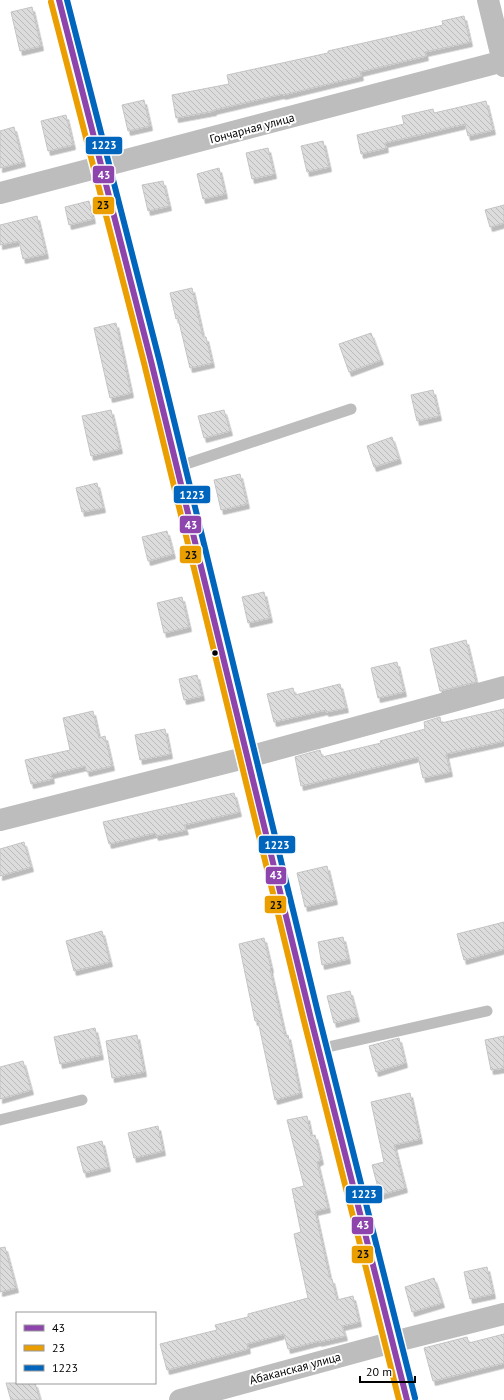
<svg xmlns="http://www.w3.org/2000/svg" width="504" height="1400" font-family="'PT Sans',sans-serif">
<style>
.building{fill:url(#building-back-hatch);stroke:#c4c4c4;filter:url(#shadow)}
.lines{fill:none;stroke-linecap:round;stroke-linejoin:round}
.service{stroke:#bdbdbd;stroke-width:11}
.minor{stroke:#bdbdbd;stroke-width:22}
.tertiary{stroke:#bdbdbd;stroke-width:22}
.bus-1-casing{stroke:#fff;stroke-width:9}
.bus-2-casing{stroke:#fff;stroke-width:9}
.bus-3-casing{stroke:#fff;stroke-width:9}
.bus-1{stroke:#8e44ad;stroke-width:6}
.bus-2{stroke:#eb9e00;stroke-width:6}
.bus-3{stroke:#0065bd;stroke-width:6}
.bus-dot{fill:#000;stroke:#fff;stroke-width:1.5}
.labels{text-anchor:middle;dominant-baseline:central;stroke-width:4;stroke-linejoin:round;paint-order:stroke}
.street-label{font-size:12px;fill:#000;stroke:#fff}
.line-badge{stroke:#fff;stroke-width:1.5}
.badge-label{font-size:11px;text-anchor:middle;font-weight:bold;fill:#fff}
.pale-badge-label{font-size:11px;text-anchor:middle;font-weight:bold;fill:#111}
</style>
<defs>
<pattern id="building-back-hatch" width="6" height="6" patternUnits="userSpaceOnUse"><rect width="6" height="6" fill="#dcdcdc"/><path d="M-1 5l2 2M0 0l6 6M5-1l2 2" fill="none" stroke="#bbb"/></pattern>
<filter id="shadow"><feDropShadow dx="2.5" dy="4.5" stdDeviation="0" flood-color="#0004"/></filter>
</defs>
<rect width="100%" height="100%" fill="#fff"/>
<path class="building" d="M32 7 41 46 20 51 11 12Z
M464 16 470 42 425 52 426 56 360 72 361 76 283 95 282 94 214 110V111L176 118 172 95 229 84 227 75 328 53V51L443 25 442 21Z
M144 100 150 126 128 131 122 105Z
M486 101 493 130 468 136 465 124 385 143 386 148 361 154 357 135 404 124 402 116 433 109 434 113Z
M66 115 73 145 48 151 41 121Z
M14 127 23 162 0 168V131Z
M323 141 329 167 307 172 301 146Z
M268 148 274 174 252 179 246 153Z
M219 168 225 194 203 199 197 174Z
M163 181 169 206 148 211 142 185Z
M89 201 93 219 69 225 65 207Z
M504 205V223L490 227 485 210Z
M37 216 46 254 23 259 19 241 0 245V225Z
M192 288 203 337H206L212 363 190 368 178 318 176 319 170 293Z
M116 323 131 393 110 398 94 328Z
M371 333 381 360 349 372 339 344Z
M433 390 439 416 417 421 411 395Z
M111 410 120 449 91 456 82 416Z
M224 410 230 431 204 438 198 416Z
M392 437 399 459 374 467 367 446Z
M240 474 247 504 221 510 214 480Z
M97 483 103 508 82 512 76 488Z
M167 531 173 554 148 561 142 537Z
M264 592 270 618 248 623 242 597Z
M182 597 189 627 164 633 157 603Z
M466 640 476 682 440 691 430 649Z
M397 662 404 692 378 698 371 668Z
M197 675 202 696 184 700 179 679Z
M340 684 346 708 326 712V710L274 722 267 694 293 688 295 695Z
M504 709V741L446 754 450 772 423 778 418 757 301 786 295 757 320 750 322 757 381 743 380 741 425 729 424 722 440 717 441 723Z
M93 711 99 738 105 736 112 766 87 772 85 766 51 774 52 779 31 784 25 760 70 750 63 718Z
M165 729 170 754 140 760 135 735Z
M234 793 239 812 184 825 186 830 156 836 155 833 109 844 103 822Z
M24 842 31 867 0 876V849Z
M327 866 335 900 305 907 297 873Z
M504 922V949L464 960 457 934Z
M102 931 110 962 74 971 66 941Z
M343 937 348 959 322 965 318 942Z
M264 938 271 968 270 969 285 1036 288 1035 300 1093 275 1100 258 1021H255L239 944Z
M350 991 357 1017 334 1023 327 996Z
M95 1028 101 1055 60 1064 54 1037Z
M137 1035 144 1072 112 1078 106 1041Z
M504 1036V1068L491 1070 485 1040Z
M399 1038 405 1063 376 1072 369 1046Z
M23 1061 31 1090 0 1099V1067Z
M410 1093 420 1139 394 1145 405 1188 380 1195 372 1165 384 1162 371 1102Z
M307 1116 311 1136 315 1135 321 1160 317 1162 328 1208 315 1211 330 1279H332L337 1300 353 1296 359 1322 342 1326 345 1336 319 1342V1341L288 1349 284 1334 247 1344 248 1349 167 1370 160 1344 217 1330 215 1325 248 1317V1314L308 1298 294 1234 301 1232 292 1189 304 1186 287 1120Z
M158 1126 163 1151 134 1158 128 1133Z
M102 1141 108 1167 84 1173 77 1147Z
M5 1247 16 1288 0 1292V1248Z
M487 1267 493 1294 470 1299 464 1272Z
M434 1278 442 1303 412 1312 405 1287Z
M504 1334V1363L433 1381 424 1348 467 1337 469 1343Z
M6 1383H35L40 1400H11Z"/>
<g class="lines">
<path class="service" d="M177 467 351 409
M319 1049 487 1011
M0 1120 82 1100"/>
<path class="minor" d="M488 0 504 66
M0 193 504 61
M0 820 248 757 504 687
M180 1400 393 1342 504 1314"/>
<path class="tertiary" d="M59 0C144 320 220 642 298 964 333 1110 373 1254 407 1400"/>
<defs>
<path id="bus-1" d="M59 0 151 361 311 1019 407 1400"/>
<path id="bus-2" d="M51 2 144 363 304 1021 399 1400"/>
<path id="bus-3" d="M67 0 159 359 319 1017 415 1398"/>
</defs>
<use href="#bus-1" class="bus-1-casing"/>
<use href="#bus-2" class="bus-2-casing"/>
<use href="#bus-3" class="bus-3-casing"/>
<use href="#bus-1" class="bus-1"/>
<use href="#bus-2" class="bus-2"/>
<use href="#bus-3" class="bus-3"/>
</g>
<circle class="bus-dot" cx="215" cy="653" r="3.5"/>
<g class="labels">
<g class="street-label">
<text transform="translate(252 128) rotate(-15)">Гончарная улица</text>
<text transform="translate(295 1368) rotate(-15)">Абаканская улица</text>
</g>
</g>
<g class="line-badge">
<rect x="85" y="136" width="38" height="19" rx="4" fill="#0065bd"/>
<rect x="92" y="165" width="23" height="19" rx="4" fill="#8e44ad"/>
<rect x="92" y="196" width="23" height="19" rx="4" fill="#eb9e00"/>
<rect x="173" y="485" width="38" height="19" rx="4" fill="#0065bd"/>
<rect x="179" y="515" width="23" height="19" rx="4" fill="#8e44ad"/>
<rect x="179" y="545" width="23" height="19" rx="4" fill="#eb9e00"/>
<rect x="258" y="835" width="38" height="19" rx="4" fill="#0065bd"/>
<rect x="265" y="866" width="22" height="19" rx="4" fill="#8e44ad"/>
<rect x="264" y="895" width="23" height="19" rx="4" fill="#eb9e00"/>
<rect x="345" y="1185" width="38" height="19" rx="4" fill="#0065bd"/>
<rect x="351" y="1216" width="23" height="19" rx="4" fill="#8e44ad"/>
<rect x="351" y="1245" width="23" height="19" rx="4" fill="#eb9e00"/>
</g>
<g class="badge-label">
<text x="104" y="149">1223</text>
<text x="104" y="179">43</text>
<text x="192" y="499">1223</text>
<text x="191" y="529">43</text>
<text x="277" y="849">1223</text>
<text x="276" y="879">43</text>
<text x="364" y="1198">1223</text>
<text x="363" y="1229">43</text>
</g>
<g class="pale-badge-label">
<text x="103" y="209">23</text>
<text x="191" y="559">23</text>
<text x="276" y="909">23</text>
<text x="363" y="1258">23</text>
</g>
<rect x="16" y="1312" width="140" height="72" fill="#ffffff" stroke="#999999"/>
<rect x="24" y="1325" width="20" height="6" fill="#8e44ad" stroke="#999999"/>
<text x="52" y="1332" font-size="12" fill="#000000">43</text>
<rect x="24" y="1345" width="20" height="6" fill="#eb9e00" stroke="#999999"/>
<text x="52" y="1352" font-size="12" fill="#000000">23</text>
<rect x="24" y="1365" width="20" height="6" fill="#0065bd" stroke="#999999"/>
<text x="52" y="1372" font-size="12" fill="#000000">1223</text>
<path d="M360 1376v6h55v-6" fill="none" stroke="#000000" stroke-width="2"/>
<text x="366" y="1376" font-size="12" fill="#000000" stroke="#ffffff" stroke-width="3" paint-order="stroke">20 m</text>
</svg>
